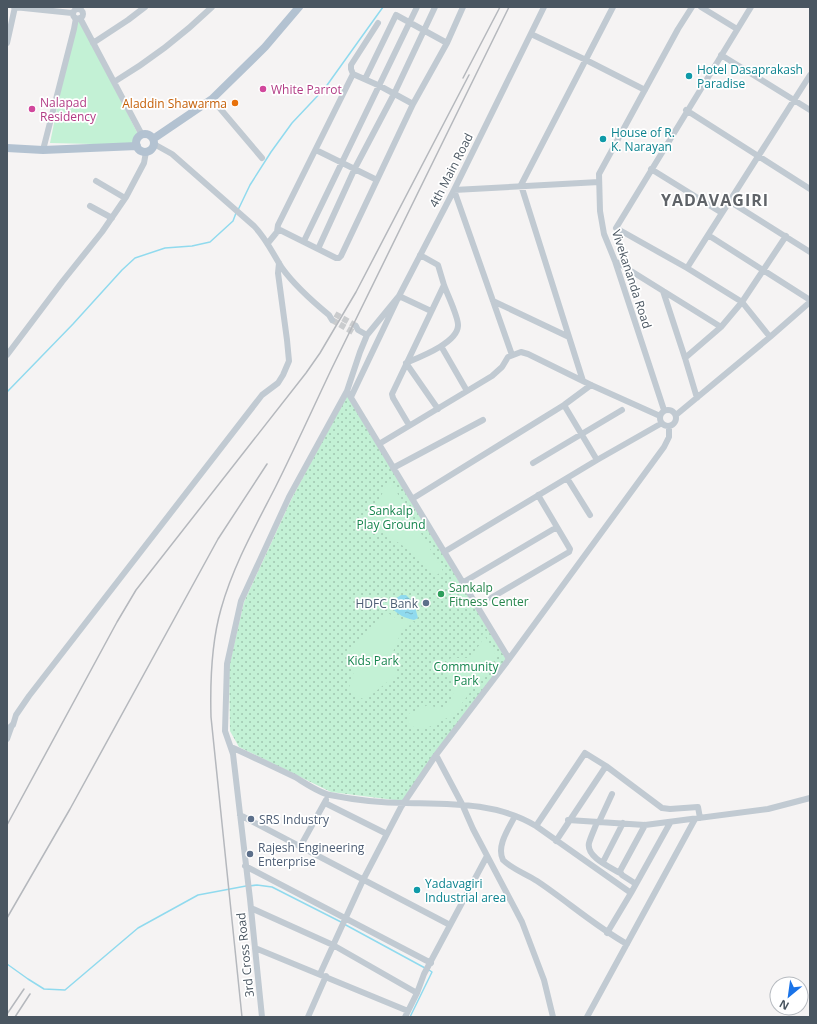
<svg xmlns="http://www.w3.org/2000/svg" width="817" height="1024" font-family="'Open Sans',sans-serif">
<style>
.grass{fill:url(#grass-dots)}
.park{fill:#c3f1d5}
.water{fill:url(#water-ripples)}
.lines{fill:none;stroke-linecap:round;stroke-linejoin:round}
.stream{stroke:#90daee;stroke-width:1.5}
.minor-tunnel{stroke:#caccce;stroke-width:6;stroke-dasharray:6 3;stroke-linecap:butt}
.minor{stroke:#c1cad2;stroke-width:6}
.major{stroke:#b3c2d1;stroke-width:8}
.rail{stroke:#b5b8bd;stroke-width:1.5}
.culture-dot{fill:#0f9aa8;stroke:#fff;stroke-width:1.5}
.hotel-dot{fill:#d1479c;stroke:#fff;stroke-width:1.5}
.food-dot{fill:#e8710a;stroke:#fff;stroke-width:1.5}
.leisure-dot{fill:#2e9e5b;stroke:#fff;stroke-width:1.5}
.service-dot{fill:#5c6f8a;stroke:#fff;stroke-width:1.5}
.labels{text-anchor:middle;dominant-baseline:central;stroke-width:3.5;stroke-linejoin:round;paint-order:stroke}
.culture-label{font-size:12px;fill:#0d838f;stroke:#fff;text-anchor:start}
.hotel-label{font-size:12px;fill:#b23c85;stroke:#fff;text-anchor:start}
.food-label{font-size:12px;fill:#c56008;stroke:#fff;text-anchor:end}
.street-label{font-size:12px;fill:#4a5661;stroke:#fff}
.park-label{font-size:12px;fill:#17864f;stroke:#fff}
.leisure-label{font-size:12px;fill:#27864d;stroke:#fff;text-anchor:start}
.service-label{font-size:12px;fill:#4e5e75;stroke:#fff;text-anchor:start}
.district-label{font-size:16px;font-weight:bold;letter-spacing:1px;fill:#5f6368;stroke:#fff}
</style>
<defs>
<pattern id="grass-dots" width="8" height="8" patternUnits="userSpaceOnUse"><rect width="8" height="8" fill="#c3f1d5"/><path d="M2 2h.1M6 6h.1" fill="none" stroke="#a0c6b0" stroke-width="1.8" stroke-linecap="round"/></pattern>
<pattern id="water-ripples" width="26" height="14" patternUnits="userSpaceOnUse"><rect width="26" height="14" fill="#90daee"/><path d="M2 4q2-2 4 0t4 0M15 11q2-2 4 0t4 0" fill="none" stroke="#78b4c4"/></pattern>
</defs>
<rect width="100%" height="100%" fill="#f5f3f3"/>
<path class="grass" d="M347 395 506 659 402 801 331 792 239 747 230 731 229 667 244 602 292 498Z"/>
<path class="park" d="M79 19 139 136 136 140V145L50 143 75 20Z
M389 479 443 571 435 576C415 551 395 540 368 524Z
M385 611 397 619 415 622 402 630 393 652 396 675 365 700 348 691 354 671 349 654 362 636 382 618Z
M483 633 497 657 453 715 425 729 409 726 408 714 428 705 442 709 451 699 456 686 451 678 443 673V669L440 666 451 658H469L481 643Z"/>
<path class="water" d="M401 595H406L414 603 418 618 414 620C405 618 398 615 392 608 392 600 395 599 401 595Z"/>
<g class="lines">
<path class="stream" d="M238 210 250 185 271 152 292 123 325 88 383 7
M7 392 73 324 122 270 135 258 165 248 192 246 210 242 233 221 236 213
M249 886 257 885 272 887 341 922
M344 924 425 968
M7 964 28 979 44 989 65 990 138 928 198 895 246 886
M410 1017 432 972 429 970"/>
<path class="minor-tunnel" d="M335 314 356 326
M332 320 353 332"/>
<path class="minor" d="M14 7 72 13
M701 7 737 29
M751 7 616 228 687 268 742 302 770 337
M73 14a5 5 0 1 1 10 0a5 5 0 1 1-10 0Z
M80 18 142 135
M531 34 586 60 645 90
M7 43 15 7
M93 43 128 20 145 7
M721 55 810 110
M353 74 380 86 413 104
M365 79 396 15 447 43
M114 82C149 61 182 36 212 7
M212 99 262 158
M686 110 810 189
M154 144 172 154 254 226C266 238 273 254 282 268 295 286 312 301 329 315L332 320
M43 150 74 29 76 18
M316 150 377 180
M651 169 722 213
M96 181 125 198
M729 201 810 252
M90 206 112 218
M277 232 278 225 353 74 351 69V65L378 23
M708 235 810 300
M304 241 417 7
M268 243 277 232 280 230 336 258H339L341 256 413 104 447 43 463 7
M318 249 355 168 394 94 435 7
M615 261 721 327
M687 268 810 75
M663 291 685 358 697 398
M493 301 569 337
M356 326 358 330 367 335 360 352 347 391 509 659
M367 335 399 296 454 190 544 7
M441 346 467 391
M7 355 62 282 102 232 126 197 144 163 146 152
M512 355 454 190 599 182
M685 358 721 327 742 302 786 236
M583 381 521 185 613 7
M351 397 399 296 431 311
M564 405 597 460
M438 409 406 363C420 357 457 343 458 326 459 318 447 294 444 285
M660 418a8 8 0 1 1 16 0a8 8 0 1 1-16 0Z
M664 410 615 261 604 234 600 211 599 174 678 29 692 7
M676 415 770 337 810 302
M409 425 393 398 392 394 444 285 438 265 420 255
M379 444 492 376 502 367 508 357 521 352 528 354 591 385 660 416
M533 463 622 410
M393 468 483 420
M567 478 590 515
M412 499 564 405 591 385
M444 552 597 460 662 423
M462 583 557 527
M491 598 569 552 570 549 538 495
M7 729 13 725 16 715 29 696 262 395 278 383 283 375 289 361 287 340 278 273 279 263
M7 739 12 725
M231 747C253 757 274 767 295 777 305 783 319 793 330 795 355 800 380 803 406 803 449 804 497 802 536 826L631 893
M436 755 462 804 473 829 522 922 544 980 553 1017
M325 803 387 834
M240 815 450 925
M515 816C509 828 496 846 503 860 512 869 526 874 537 881 567 901 595 926 627 944
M568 820 645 825 768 809 810 798
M597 822C595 828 591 836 589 843 586 857 610 867 620 873
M599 822 612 794
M536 826 585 753 606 766 662 808 670 809 698 807 700 818
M556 841 606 766
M300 847 326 800
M603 862 623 823
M245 866 431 963
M636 884 622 875 620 871 645 825
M251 908 333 945 417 993
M607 933 631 893 670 823
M255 948 408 1011
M320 974 363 880 401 807 436 755 509 659 664 447 669 437V426
M262 1017 250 899 233 754 225 731 227 664 241 601 289 497 347 391
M308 1017 326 976
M405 1017 417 993 424 974 487 856
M587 1017 695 819"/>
<path class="major" d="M136 143a9 9 0 1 1 18 0a9 9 0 1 1-18 0Z
M153 139 212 99 265 47 299 7
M7 148 43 150 137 146"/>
<path class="rail" d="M463 78 500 7
M7 825 117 622 136 590 306 373 320 353 356 292 469 75
M7 918 70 809 218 539 267 464
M7 1014 24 989
M15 1017 30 994
M242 1017 211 717C210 681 211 644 221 609 233 566 255 527 275 488 295 448 313 408 332 368 391 247 450 127 509 7"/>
</g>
<g class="culture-dot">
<circle cx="689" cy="76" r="4"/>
<circle cx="603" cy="139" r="4"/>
<circle cx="417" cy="890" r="4"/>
</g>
<g class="hotel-dot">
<circle cx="263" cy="89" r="4"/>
<circle cx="32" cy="109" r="4"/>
</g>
<circle class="food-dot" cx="235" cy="103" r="4"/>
<circle class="leisure-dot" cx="441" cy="594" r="4"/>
<g class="service-dot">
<circle cx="426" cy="603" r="4"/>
<circle cx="251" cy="819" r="4"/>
<circle cx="250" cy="854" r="4"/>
</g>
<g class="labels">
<g class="culture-label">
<text x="697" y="69">Hotel Dasaprakash<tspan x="697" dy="14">Paradise</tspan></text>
<text x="611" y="132">House of R.<tspan x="611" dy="14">K. Narayan</tspan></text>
<text x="425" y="883">Yadavagiri<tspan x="425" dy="14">Industrial area</tspan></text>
</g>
<g class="hotel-label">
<text x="271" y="89">White Parrot</text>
<text x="40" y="102">Nalapad<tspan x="40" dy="14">Residency</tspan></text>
</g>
<g class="food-label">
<text x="227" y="103">Aladdin Shawarma</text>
</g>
<g class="street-label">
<text transform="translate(451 170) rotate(-63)">4th Main Road</text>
<text transform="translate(632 279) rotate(72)">Vivekananda Road</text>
<text transform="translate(245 955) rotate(-96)">3rd Cross Road</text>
</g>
<g class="park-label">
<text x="391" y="510">Sankalp<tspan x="391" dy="14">Play Ground</tspan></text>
<text x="373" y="660">Kids Park</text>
<text x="466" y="666">Community<tspan x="466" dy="14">Park</tspan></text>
</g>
<g class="leisure-label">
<text x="449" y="587">Sankalp<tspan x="449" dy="14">Fitness Center</tspan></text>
</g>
<g class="service-label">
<text x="418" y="603" text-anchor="end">HDFC Bank</text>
<text x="259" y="819">SRS Industry</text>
<text x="258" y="847">Rajesh Engineering<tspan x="258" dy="14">Enterprise</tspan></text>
</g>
<g class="district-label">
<text x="715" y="200">YADAVAGIRI</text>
</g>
</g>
<rect width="817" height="1024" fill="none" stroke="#4a5661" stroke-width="16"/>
<g transform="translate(789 996) rotate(209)"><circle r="19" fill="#ffffff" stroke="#b7bbc0"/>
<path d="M0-3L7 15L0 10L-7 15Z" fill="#1a73e8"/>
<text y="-6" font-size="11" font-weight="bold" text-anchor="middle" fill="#4a5661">N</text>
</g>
</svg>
